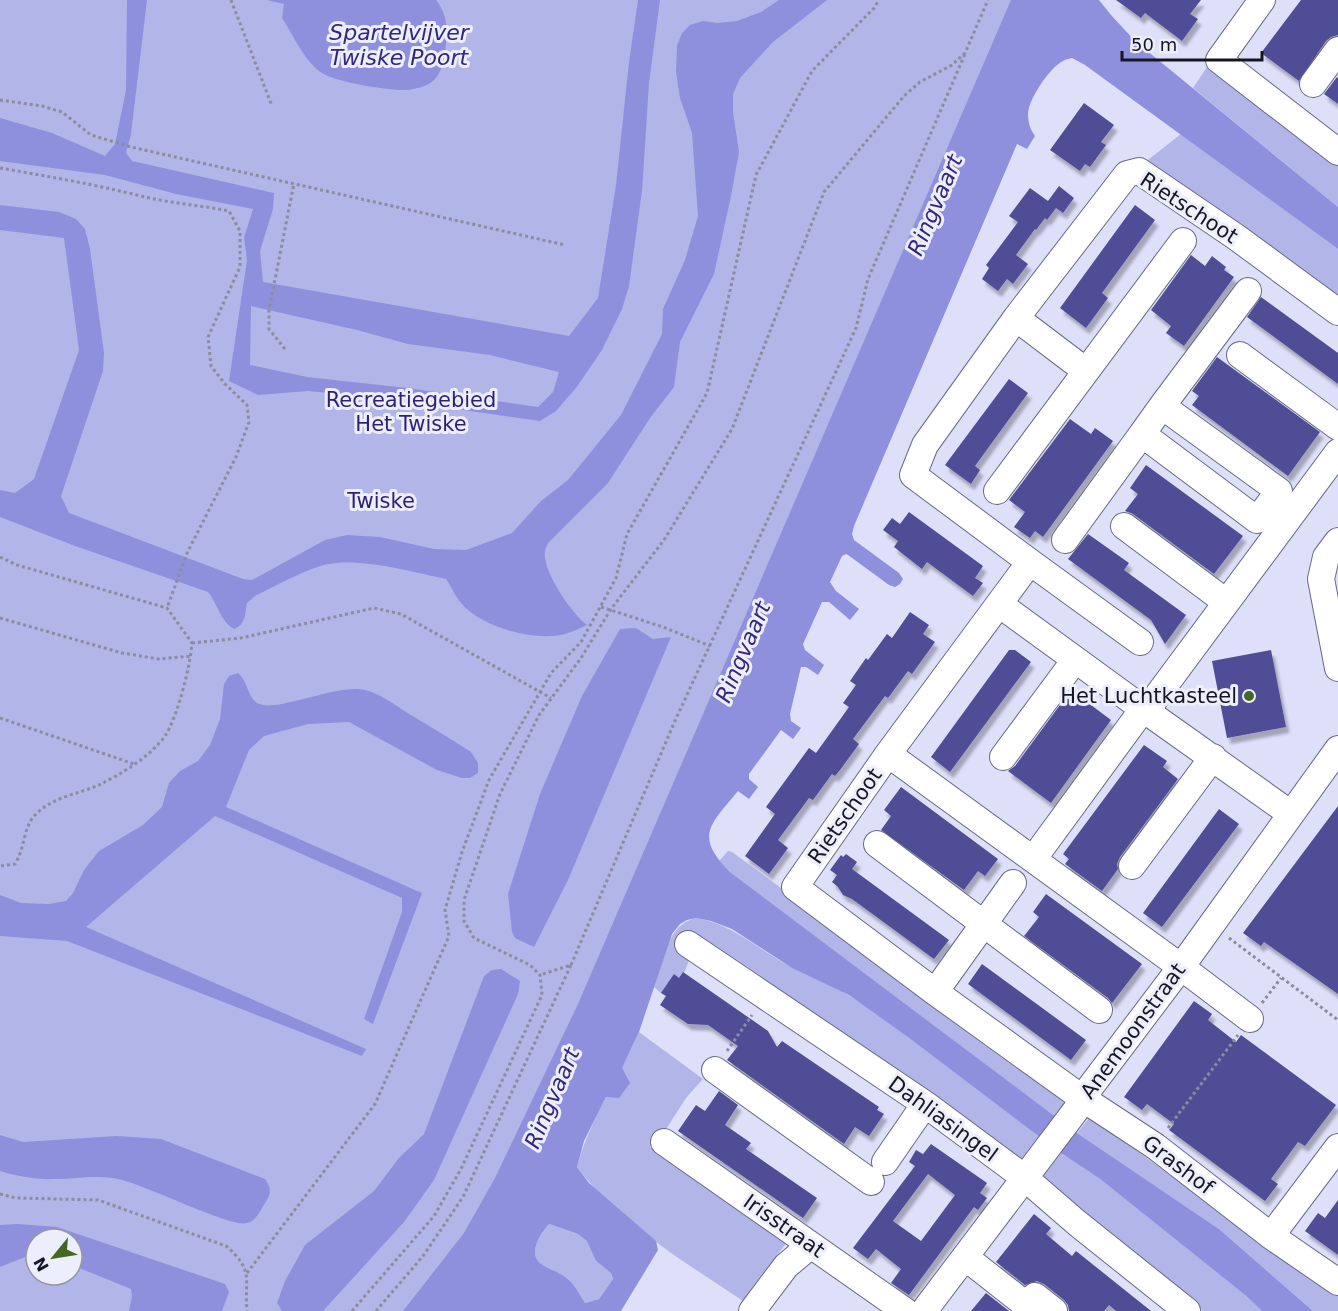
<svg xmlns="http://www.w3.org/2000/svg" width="1338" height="1311" font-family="'DejaVu Sans',sans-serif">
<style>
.green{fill:#b2b5e8;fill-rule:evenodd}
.water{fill:#8f90dd;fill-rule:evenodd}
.building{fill:#504e95;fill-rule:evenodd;filter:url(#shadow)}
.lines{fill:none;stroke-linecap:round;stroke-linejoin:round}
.minor-casing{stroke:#686986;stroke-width:28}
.path{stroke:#8b8ca0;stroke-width:3;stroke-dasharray:3 3;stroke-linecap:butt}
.minor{stroke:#fff;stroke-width:26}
.poi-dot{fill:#436821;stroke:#edeefb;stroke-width:2}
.labels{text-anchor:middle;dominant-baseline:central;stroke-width:6;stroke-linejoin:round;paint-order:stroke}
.street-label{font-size:21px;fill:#161622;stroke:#edeefb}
.park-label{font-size:21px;fill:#2e1f78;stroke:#edeefb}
.poi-label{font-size:21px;fill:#161622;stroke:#edeefb;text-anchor:end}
.water-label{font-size:22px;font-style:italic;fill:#33267f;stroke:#edeefb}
</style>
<defs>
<filter id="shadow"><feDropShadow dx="3.5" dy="6" stdDeviation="1.5" flood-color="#0004"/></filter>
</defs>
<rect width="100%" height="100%" fill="#dee0fa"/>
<path class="green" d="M0 0H1031L777 603 438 1311H0ZM36 1239H72V1275H36Z
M1207 67 1338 163V207L1193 88Z
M1181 134 1338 249V304L1144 163Z
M728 851 732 852 1070 1101 1057 1118 730 872 719 861Z
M696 918C733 924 760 951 793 968 811 978 833 985 850 996 917 1039 979 1090 1042 1138L1023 1165 691 955 685 971 669 994 661 993 654 987C662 962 667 924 696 918Z
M639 1032 703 1079 686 1098 663 1134 659 1131 650 1147 787 1242 743 1301C685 1262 620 1224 577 1167 590 1119 619 1077 639 1032Z
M1090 1117 1338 1296V1311H1313L1219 1229 1077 1133Z
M1061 1153 1100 1179 1245 1295 1262 1311H1203L1044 1186V1174Z
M549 1224 578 1234 588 1241 596 1261 611 1273 613 1279 599 1299 585 1303C580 1295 575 1285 568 1279 558 1271 552 1271 543 1265 526 1255 540 1234 549 1224Z"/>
<path class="water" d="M127 0H147L131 134 126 153 132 161 274 193 273 209 260 251 263 282 569 336 598 298 616 185 629 62 638 0H660L649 83 642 191 629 286 622 309 602 350 576 388 556 411 540 421 380 398 308 391 258 395 229 381 247 260 244 238 253 209 176 194 105 175 0 161V118L52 133 105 156 115 144 126 90ZM251 306 357 330 408 344 490 355 559 372 553 392 538 407 407 388 307 377 250 365Z
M267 0H436C446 12 448 28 446 43 445 53 443 70 436 78 430 86 416 89 407 90 390 91 335 82 322 73 306 64 292 33 282 18L284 4Z
M779 0H827L773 42 740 78 733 94V112L739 152 731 196 714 274 680 342 674 387 650 418 608 483 548 543C547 546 545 549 545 552 542 571 572 614 587 625 580 628 572 632 565 634 534 642 481 627 461 603 455 596 451 586 446 579 413 572 370 560 336 563 314 564 276 586 255 596L247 603C245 614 246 624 234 629 220 621 218 604 208 592L75 546 0 517V490L15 493 34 479 79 350 64 238 0 230V205L59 212 76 219 85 229 90 249 104 353 103 371 61 496 69 513 243 579 252 580 325 540 347 535 380 537 434 549 466 550 512 533 541 501 568 480 621 415 662 334 663 309 685 260 698 216 692 133 680 98 676 72 677 46 682 33 690 25 703 21 718 23 737 21 761 12Z
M1011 0H1099L1111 15 1135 41 1338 207V249L1085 65 1072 58C1069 59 1066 59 1063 61 1050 67 1029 99 1028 113 1028 122 1030 129 1035 136L1027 149 1017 144 854 526 852 534 854 540 899 573 903 579 900 584 895 587 889 585 848 555 846 554 842 556 830 582 836 591 859 609 850 620 829 602H822L803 644 805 650 824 665 818 675 806 667H801L790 714 791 721 801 728 793 739 781 730 749 774V779L758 787 749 799 738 791C710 825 694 836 730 872L1077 1133 1219 1229 1313 1311H1262L1245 1295 1100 1179 1061 1153 908 1037 849 995 792 968 732 929 711 921 696 918 687 920 680 924 672 934 639 1032 622 1068 630 1083 619 1098 606 1097 584 1141 577 1167 589 1183 656 1241 658 1250 621 1311H403L464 1233 495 1178 578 1004ZM549 1224 578 1234 587 1241 596 1261 611 1273 613 1279 599 1299 585 1303C580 1295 575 1285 568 1279 558 1271 552 1271 543 1265 526 1255 540 1234 549 1224Z
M636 628 653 639 671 637 568 880 534 947 515 938 512 932 508 894 540 794 582 696 620 629Z
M238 673C248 681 247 696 257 703 275 714 337 683 365 690 381 694 395 705 409 714 430 726 451 739 471 752L478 763V773L470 778H462L437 770 349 722 308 724 264 736 249 750 226 807 422 893 373 1024 364 1019 402 912V898L215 816 86 927 366 1049 362 1056 67 941 0 936V895L21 903 49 904 66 901 73 893 84 870 99 851 143 825 162 807 169 783 180 771 198 761 210 745 220 719 224 684 229 676Z
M501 969 520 981 518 994 434 1180 404 1222 323 1311H282L277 1303 285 1281 305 1245 374 1191 399 1158 424 1134 484 976 492 970Z
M0 1135 23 1142 117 1136 161 1139 265 1179C272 1189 271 1194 265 1203 260 1211 256 1221 247 1223 229 1228 142 1182 113 1178 91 1175 76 1179 54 1179 37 1180 17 1176 0 1171Z
M18 1224 57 1227 225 1284 229 1292 222 1311H129L132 1296 131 1289 72 1265V1239H36V1258L25 1257 0 1267V1225Z"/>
<path class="building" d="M1116 0H1201L1190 14 1198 19 1182 41 1145 13 1141 18Z
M1301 0H1338V35L1331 37 1326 41 1299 81 1261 53Z
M1337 77 1338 78V104L1324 94Z
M1084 103 1114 125 1101 142 1106 145 1090 167 1085 164 1080 171 1050 150Z
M1059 186 1074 198 1063 213 1056 208 1047 220 1045 218 1036 230 1035 229 1016 255 1028 264 1013 284 1007 279 998 291 982 279 989 268 986 265 1018 222 1009 216 1030 188 1048 201Z
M1135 205 1155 220 1102 293 1108 298 1086 328 1060 308Z
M1191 255 1205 266 1212 256 1226 267 1224 270 1234 277 1184 346 1166 333 1171 326 1151 310Z
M1261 297 1338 353V384L1247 317Z
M1217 357 1320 432 1288 476 1192 405 1199 396 1192 391Z
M1009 379 1028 393 975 466 980 470 971 484 945 465Z
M1070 419 1091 434 1095 428 1113 441 1043 537 1035 531 1030 538 1014 527 1025 512 1009 500Z
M1146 465 1243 536 1214 574 1133 514 1125 511 1138 494 1130 488Z
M909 512 983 566 975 578 983 583 973 596 927 562 922 569 894 547 898 541 883 530 892 518 900 524Z
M1088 534 1129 563 1124 570 1186 615 1165 644 1151 620 1068 559Z
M910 612 929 625 923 634 935 642 912 674 908 671 888 698 885 696 853 739 859 744 840 770 835 776 832 774 813 800 809 798 778 840 788 848 769 874 745 856 775 814 766 807 809 748 816 753 849 707 843 703 856 685 850 681 866 658 868 660 887 634 892 638Z
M1009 650H1015L1031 662 950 772 931 757Z
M1271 650 1286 727 1227 738 1212 661Z
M1071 690 1111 720 1051 803 1008 771 1015 766Z
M1144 745 1167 761 1163 767 1178 779 1120 857 1117 864 1118 869 1102 891 1065 864 1069 859 1063 854Z
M901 787 998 859 985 876 978 871 964 890 881 830 891 816 884 810Z
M1338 806V994L1264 942 1261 946 1243 933Z
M1219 809 1239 824 1162 927 1143 913Z
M846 854 857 862 852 869 949 940 934 959 852 899 843 895 838 887 832 882 837 875 830 870 841 855 843 857Z
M1046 894 1142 964 1112 1003 1108 998 1024 936 1039 917 1033 912Z
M982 964 1086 1040 1071 1060 968 984Z
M683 972 768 1031 777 1047 782 1041 879 1107 877 1110 884 1114 869 1136 855 1127 844 1144 727 1060 738 1046 708 1025 688 1024 660 1005 666 996 661 993 674 974 679 978Z
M1194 1001 1212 1014 1208 1020 1236 1042 1241 1035 1336 1105 1305 1146 1298 1142 1271 1179 1278 1184 1265 1201 1169 1130 1174 1124 1147 1104 1142 1110 1124 1097Z
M719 1091 738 1105 725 1125 751 1143 746 1149 817 1198 803 1218 678 1131 696 1105 705 1111Z
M931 1144 987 1183 980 1193 987 1198 978 1210 974 1207 909 1295 891 1283 901 1269 876 1249 868 1259 853 1248 915 1166 909 1162 916 1150 923 1154ZM928 1174 955 1195 921 1241 893 1221Z
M1338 1200V1255L1305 1231 1318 1213 1325 1218Z
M1034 1214 1051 1228 1046 1234 1072 1256 1076 1251 1151 1311H1116L1109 1305 1104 1311H1069L1068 1305 1064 1300 1044 1284 1037 1281 1025 1285 996 1262Z
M986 1293 1009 1311H971Z"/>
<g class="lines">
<defs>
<path id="minor" d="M1262 0 1219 60 1338 152
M1313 84 1338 50
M1338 312 1236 237 1139 171 1127 174 1016 318 925 445 913 475 1030 562 888 754 795 887 935 992 1082 1098 1155 1146 1271 1236 1338 1282
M1016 318 1086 371
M1240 355 1338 427
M1162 406 1279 491 1257 520 1142 434Z
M1162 406 1248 291
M997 491 1183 241
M1124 526 1226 602
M1065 540 1142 434
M1338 541 1326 557 1321 579 1338 668
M1030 562 1140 642
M999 604 1146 711
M888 754 1181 967 1250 1019
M1003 757 1075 660
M1291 814 1146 711 1338 452
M877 844 1099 1010
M1034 858 1143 709
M1132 866 1213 757
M688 944 925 1104 1025 1178 1077 1223 1187 1311
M935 992 1013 883
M715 1070 871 1182
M664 1142 905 1311
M885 1162 925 1104
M1271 1236 1338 1147
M965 1257 1026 1305 1035 1296 1054 1311
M752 1311 786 1266 811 1245
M924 1311 1076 1110 1082 1098 1181 967 1338 749"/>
</defs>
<use href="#minor" class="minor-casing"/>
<path class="path" d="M231 0 272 106
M0 100 42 106 62 112 91 135 131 147 565 245
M0 168C46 176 92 184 137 195 167 203 199 205 229 211L240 231V267L208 337 211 366 225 384 247 405 249 422 236 457 187 553 167 608
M285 349 269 329V310L294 183
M0 557 17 565 167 608 192 643C190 667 178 716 165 736 150 757 121 774 99 785 78 794 53 797 36 814 23 826 25 849 15 864L0 866
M601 607 663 627 710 646
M0 618 122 653 159 659 191 656
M192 643 241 638 374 608 401 614 551 698
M0 718 134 764
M1229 938 1338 1020
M571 965 674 723 856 328 868 279 965 54
M1262 1003 1281 978
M727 1051 752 1015
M1168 1128 1238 1035
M0 1194 16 1198 98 1200 226 1246C255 1271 244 1279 247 1311
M247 1273 375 1104 449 936 445 910 462 852 489 780 551 673 581 642 616 578 627 534 707 393 756 175 812 71 874 8 879 0
M352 1311 434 1216 461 1169 542 995 540 975 530 965 474 938 464 921V900L500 794 539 715 581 658 611 609 664 540 732 429 824 192 904 96 920 82 952 65 965 53 988 0
M376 1311 423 1256 463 1197 571 965 540 975"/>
<use href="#minor" class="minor"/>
</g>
<circle class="poi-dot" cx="1249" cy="696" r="6"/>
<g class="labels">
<g class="street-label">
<text transform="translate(1189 208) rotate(33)">Rietschoot</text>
<text transform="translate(845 816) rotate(-55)">Rietschoot</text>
<text transform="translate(1133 1031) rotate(-54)">Anemoonstraat</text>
<text transform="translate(943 1119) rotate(36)">Dahliasingel</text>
<text transform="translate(1178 1165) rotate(37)">Grashof</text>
<text transform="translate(784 1226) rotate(35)">Irisstraat</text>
</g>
<g class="park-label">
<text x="411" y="400">Recreatiegebied<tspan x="411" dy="24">Het Twiske</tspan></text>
<text x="381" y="501">Twiske</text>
</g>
<g class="poi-label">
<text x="1237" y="696">Het Luchtkasteel</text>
</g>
<g class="water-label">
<text x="399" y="32">Spartelvijver<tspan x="399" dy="25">Twiske Poort</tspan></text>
<text transform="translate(935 205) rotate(-67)">Ringvaart</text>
<text transform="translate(743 652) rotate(-67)">Ringvaart</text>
<text transform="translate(552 1098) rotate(-67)">Ringvaart</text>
</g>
</g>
<g transform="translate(54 1257) rotate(240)"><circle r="28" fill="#edeefb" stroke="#9798a4" stroke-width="1.5"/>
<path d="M0-4.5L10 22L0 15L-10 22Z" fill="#436821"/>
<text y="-9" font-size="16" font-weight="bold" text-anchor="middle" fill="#161622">N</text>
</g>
<path d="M1122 51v9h140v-9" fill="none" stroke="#161622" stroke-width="3"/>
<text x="1131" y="51" font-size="18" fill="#161622" stroke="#edeefb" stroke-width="4.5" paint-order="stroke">50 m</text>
</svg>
